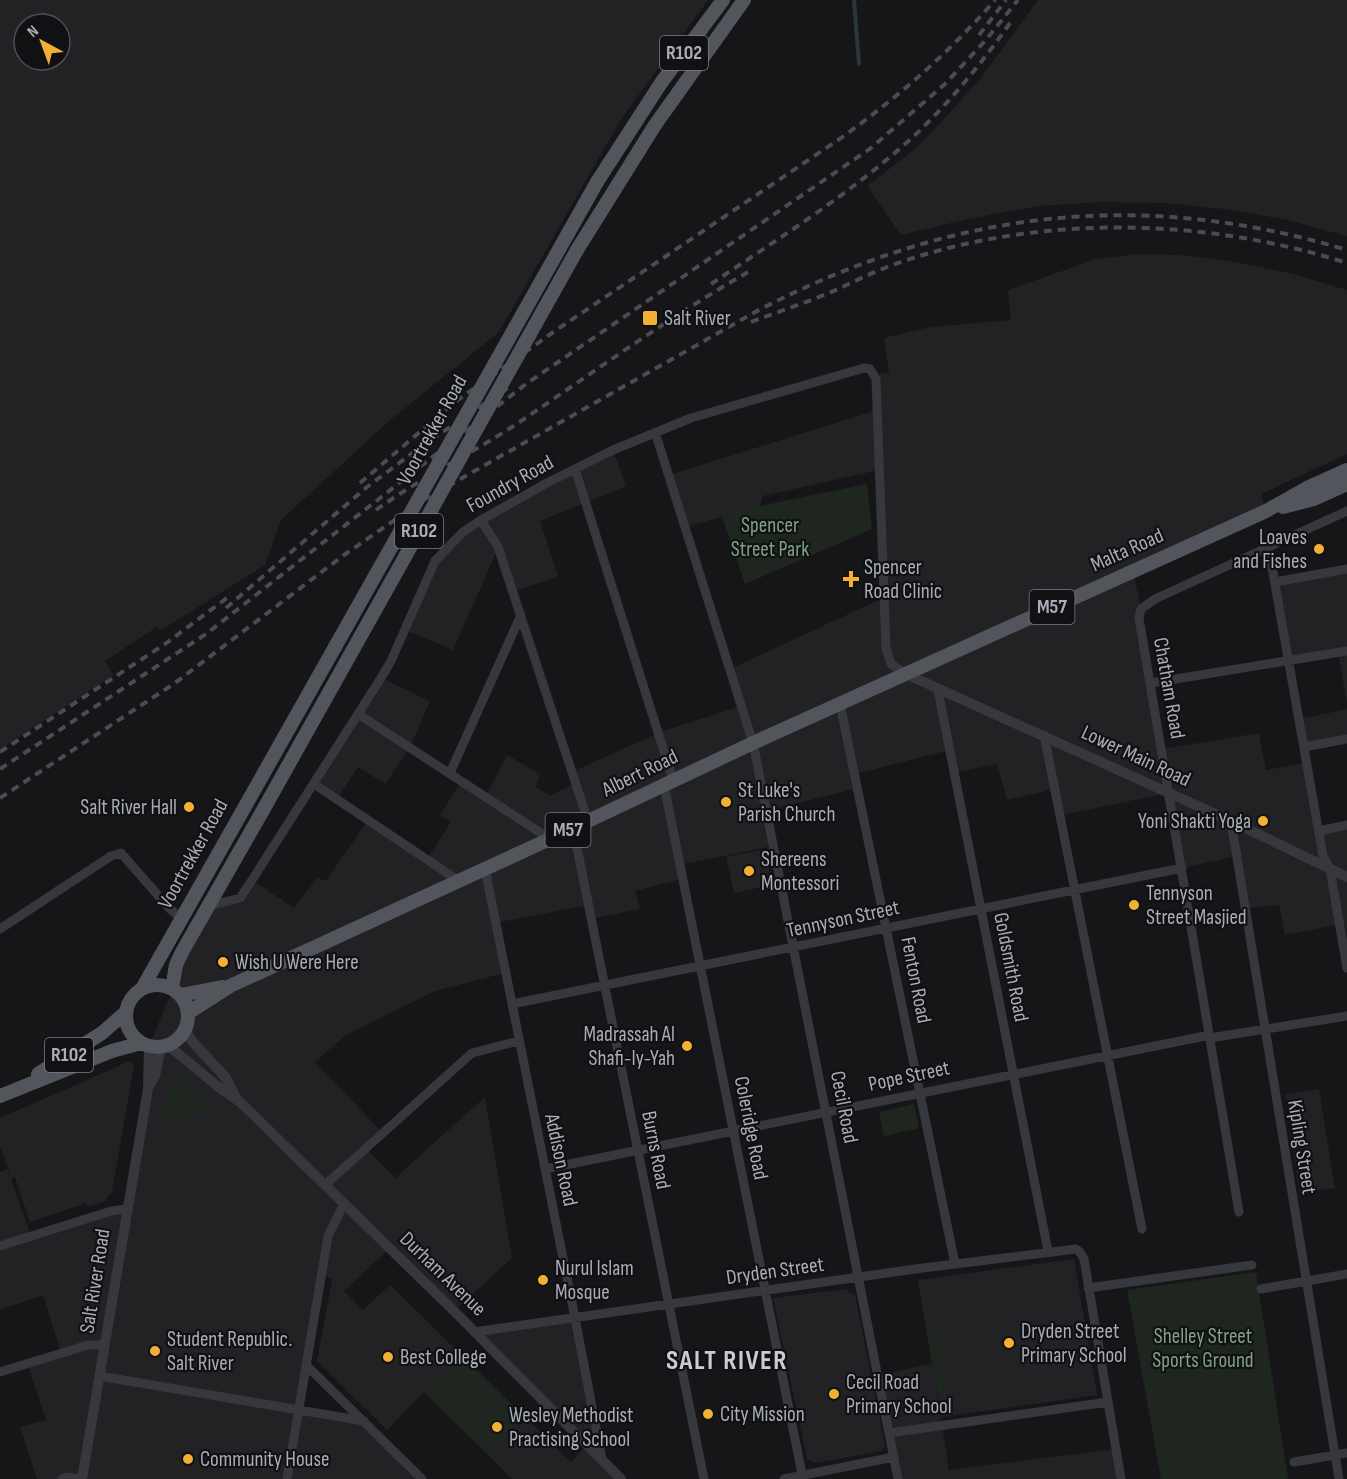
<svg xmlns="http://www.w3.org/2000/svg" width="1347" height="1479" font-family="'Sofia Sans Condensed',sans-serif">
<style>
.built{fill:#222225;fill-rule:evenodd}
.green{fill:#1e261f}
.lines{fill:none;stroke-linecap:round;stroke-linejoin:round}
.stream{stroke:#2c353c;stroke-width:4}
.minor{stroke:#37383d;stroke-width:9}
.tertiary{stroke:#37383d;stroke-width:10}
.primary{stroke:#53555c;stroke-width:14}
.rail{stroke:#4a4c52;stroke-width:4;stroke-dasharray:8 6;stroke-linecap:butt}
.primary-bridge{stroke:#53555c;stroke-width:14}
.poi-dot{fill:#f2b134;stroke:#111113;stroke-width:2}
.labels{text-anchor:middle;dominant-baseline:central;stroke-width:4.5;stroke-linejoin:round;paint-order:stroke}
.shield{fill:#111113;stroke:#7b7e86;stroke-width:1.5}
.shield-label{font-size:20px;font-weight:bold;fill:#a8adb8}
.poi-label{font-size:21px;fill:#a8adb8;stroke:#111113;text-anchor:start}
.street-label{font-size:21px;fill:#a8adb8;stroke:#111113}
.park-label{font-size:21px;fill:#7fa381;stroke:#111113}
.district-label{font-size:27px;font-weight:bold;letter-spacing:1.5px;fill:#c9ccd4;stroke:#111113}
</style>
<rect width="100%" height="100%" fill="#161618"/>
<path class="built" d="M0 0H708L622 118 499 332 389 421 281 520 265 565 160 631 157 627 105 661 114 675 0 749ZM24 24H60V60H24Z
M1038 0H1347V236L1287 220 1234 210 1165 203 1101 202 1039 206 968 219 901 235 867 186 914 150 946 117 981 78Z
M1137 254 1179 255 1231 261 1293 274 1347 290V454L1261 494 1266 511 1133 571 1141 609 1162 749 1259 733 1266 770 1307 763 1319 830 1347 825V952L1340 924 1285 935 1279 905 1246 908 1237 856 1182 868 1169 793 1061 815 1055 789 1007 800 997 764 954 773 950 750 855 774 858 788 766 811 773 846 679 865 681 879 635 891 640 909 591 919 588 905 495 923 505 973 435 991 346 1035 315 1062 384 1134 367 1150 395 1178 485 1097 512 1258 454 1311 389 1249 344 1291 363 1310 390 1285 571 1462 587 1445 474 1332 575 1318 601 1459 621 1479H512L424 1392 387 1430 317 1361 332 1280 322 1272 300 1409 364 1421 422 1479H37L20 1427 46 1420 27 1363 61 1352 43 1295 0 1310V1172L7 1169 11 1176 0 1146V1118L130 1061 134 1064 112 1192 104 1202 87 1207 86 1203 30 1222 15 1177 11 1179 31 1236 126 1209 149 1046 208 906 240 898 252 880 294 908 317 878 326 881 368 820 427 859 451 822 440 815 462 781 486 796 507 755 540 774 536 787 550 796 575 783 572 772 660 732 741 706 730 669 885 597 879 470 763 496 760 506 685 527 669 475 877 410 875 375 889 372 884 338 930 327 1011 320 1008 290 1096 259Z
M613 450 626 486 540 521 558 576 513 592 498 548 453 650 404 629 435 561 463 532Z
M1347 569V703L1338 652 1288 660 1275 582Z
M381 678 430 701 410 747 385 784 358 767 337 799 314 784Z
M1347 709V739L1304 747 1300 719Z
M765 849 772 885 734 893 726 857Z
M1319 1089 1335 1188 1300 1194 1285 1095Z
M1074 1259 1097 1395 942 1417 934 1375 949 1470 1116 1449 1121 1479H898L879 1375 932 1364 918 1280Z
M845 1289 855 1296 885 1445 882 1451 815 1463 807 1459 773 1298Z"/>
<path class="green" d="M867 484 872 529 745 584 722 516 760 506Z
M171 1073 183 1078 215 1111 196 1115 174 1125 162 1124Z
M914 1104 919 1128 884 1136 879 1112Z
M1256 1272 1288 1479H1161L1127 1290Z
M941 1334 950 1389 937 1391 928 1336Z
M461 1357 524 1420 490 1454 427 1392Z"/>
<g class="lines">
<path class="stream" d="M854 0 859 64"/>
<path class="minor" d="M655 432 753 743 898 1479
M575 469 673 780
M481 520 498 547 588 821
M1270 556 1323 856 1330 869 1347 968
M1275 582 1347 569
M1151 683 1347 651
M938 690 1048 1251
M840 704 955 1264
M358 714 550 839
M1044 735 1142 1229
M1304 747 1347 739
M450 773 521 615
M314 784 459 881
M664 785 803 1479
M1231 821 1339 1479
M573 828 704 1479
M1319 831 1347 825
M485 869 575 1318 602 1459
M208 906 240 898 252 880 381 678 391 661 435 561 463 532 481 520 547 483 613 450 691 418 864 368 870 369 876 379 886 648 891 664 906 674
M0 929 111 856 121 853 170 909 182 919
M512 1004 1182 868
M1210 1038 1347 1016
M545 1169 1210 1035
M325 1185 472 1053 518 1041
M1239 1212 1139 618 1141 609 1155 599 1347 511
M0 1246 111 1211 127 1209
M1088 1288 1252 1265
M1261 1289 1347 1274
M474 1332 915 1269 1076 1249 1080 1252 1084 1259 1121 1479
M306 1365 422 1479
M0 1372 88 1345H104
M99 1376 364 1421
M889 1433 1108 1402
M1294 1462 1347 1453
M62 1479 67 1477 81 1479
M287 1479 328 1236 344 1204
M784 1479 894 1457"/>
<path class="tertiary" d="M906 674 1231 821 1347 877
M185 1030 192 1041 226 1078 236 1098
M166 1046 174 1050 217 1086 239 1101 455 1312 621 1479
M149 1086 155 1076 161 1047
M82 1479 148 1089 149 1046"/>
<path class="primary" d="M597 182 661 83 723 0
M577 250 655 125 744 0
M1283 507 1314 499 1347 484
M126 1016a31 31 0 1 1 62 0a31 31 0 1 1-62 0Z
M143 987 335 647
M172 988 176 965 182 952 262 812
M181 995 222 987
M188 1013 230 986 550 839 753 743 1266 511 1307 488 1347 470
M38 1074 102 1033 126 1012
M0 1096 112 1051 141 1043"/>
<path class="rail" d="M979 35 1006 0
M711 284C781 237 853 192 915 135 950 102 982 63 1010 23
M751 322C774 313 797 306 819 297 845 287 869 273 895 264 1038 214 1203 217 1347 263
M360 483 455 402 552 333 841 138C898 97 949 53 995 0
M376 510C419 479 467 456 512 427 590 375 666 319 748 272
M226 608 367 487 422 446 512 385
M0 752 165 644 231 595
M0 769 206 634 526 384 871 148 945 84 985 41 1018 0
M0 798 175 683 344 555 425 499 757 311C949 211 1138 187 1347 250"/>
<path class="primary-bridge" d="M335 647 597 182
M262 812 577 250"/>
</g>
<g class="poi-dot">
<rect x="642" y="310" width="16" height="16" rx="3"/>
<circle cx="1319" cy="549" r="6"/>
<path d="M848 570h6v6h6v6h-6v6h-6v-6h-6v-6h6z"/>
<circle cx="726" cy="802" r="6"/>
<circle cx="189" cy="807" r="6"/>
<circle cx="1263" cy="821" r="6"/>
<circle cx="749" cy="871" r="6"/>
<circle cx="1134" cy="905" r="6"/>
<circle cx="223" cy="962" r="6"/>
<circle cx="687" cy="1046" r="6"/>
<circle cx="543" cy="1280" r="6"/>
<circle cx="1009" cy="1343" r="6"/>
<circle cx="155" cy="1351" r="6"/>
<circle cx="388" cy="1357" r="6"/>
<circle cx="834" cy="1394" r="6"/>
<circle cx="708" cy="1414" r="6"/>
<circle cx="497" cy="1427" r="6"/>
<circle cx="188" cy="1459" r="6"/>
</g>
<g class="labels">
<g class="shield">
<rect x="660" y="36" width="48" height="34" rx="4.5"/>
<rect x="395" y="514" width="48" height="34" rx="4.5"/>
<rect x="1029.5" y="590" width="45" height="34" rx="4.5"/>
<rect x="545.5" y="813" width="45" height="34" rx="4.5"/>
<rect x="45" y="1038" width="48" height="34" rx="4.5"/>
</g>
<g class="shield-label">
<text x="684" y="53">R102</text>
<text x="419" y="531">R102</text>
<text x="1052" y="607">M57</text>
<text x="568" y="830">M57</text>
<text x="69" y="1055">R102</text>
</g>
<g class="poi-label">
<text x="664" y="318">Salt River</text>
<text x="1307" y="537" text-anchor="end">Loaves<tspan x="1307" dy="24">and Fishes</tspan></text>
<text x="864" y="567">Spencer<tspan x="864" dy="24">Road Clinic</tspan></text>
<text x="738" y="790">St Luke's<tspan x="738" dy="24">Parish Church</tspan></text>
<text x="177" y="807" text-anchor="end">Salt River Hall</text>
<text x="1251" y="821" text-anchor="end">Yoni Shakti Yoga</text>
<text x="761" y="859">Shereens<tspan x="761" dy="24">Montessori</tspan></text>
<text x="1146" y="893">Tennyson<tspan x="1146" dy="24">Street Masjied</tspan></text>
<text x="235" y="962">Wish U Were Here</text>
<text x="675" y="1034" text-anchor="end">Madrassah Al<tspan x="675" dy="24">Shafi-Iy-Yah</tspan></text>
<text x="555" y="1268">Nurul Islam<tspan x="555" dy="24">Mosque</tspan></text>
<text x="1021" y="1331">Dryden Street<tspan x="1021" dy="24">Primary School</tspan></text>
<text x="167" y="1339">Student Republic.<tspan x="167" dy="24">Salt River</tspan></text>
<text x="400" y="1357">Best College</text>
<text x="846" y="1382">Cecil Road<tspan x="846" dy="24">Primary School</tspan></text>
<text x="720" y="1414">City Mission</text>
<text x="509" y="1415">Wesley Methodist<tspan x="509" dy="24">Practising School</tspan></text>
<text x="200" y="1459">Community House</text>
</g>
<g class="street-label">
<text transform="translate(432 430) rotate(-61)">Voortrekker Road</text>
<text transform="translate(510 484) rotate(-29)">Foundry Road</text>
<text transform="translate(1127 550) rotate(-24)">Malta Road</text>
<text transform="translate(1169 688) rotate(80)">Chatham Road</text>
<text transform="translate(1136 756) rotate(25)">Lower Main Road</text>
<text transform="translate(640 773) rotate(-26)">Albert Road</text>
<text transform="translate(193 854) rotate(-61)">Voortrekker Road</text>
<text transform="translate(843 919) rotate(-12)">Tennyson Street</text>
<text transform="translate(1011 967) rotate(79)">Goldsmith Road</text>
<text transform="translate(916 980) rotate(79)">Fenton Road</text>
<text transform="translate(909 1076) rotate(-12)">Pope Street</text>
<text transform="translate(844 1107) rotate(79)">Cecil Road</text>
<text transform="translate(751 1128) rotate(79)">Coleridge Road</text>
<text transform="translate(1302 1147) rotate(81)">Kipling Street</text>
<text transform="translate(656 1150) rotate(79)">Burns Road</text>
<text transform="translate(561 1160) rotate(78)">Addison Road</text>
<text transform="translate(775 1271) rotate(-8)">Dryden Street</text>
<text transform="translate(443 1274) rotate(44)">Durham Avenue</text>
<text transform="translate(95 1281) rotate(-81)">Salt River Road</text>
</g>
<g class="park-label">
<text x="770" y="525">Spencer<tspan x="770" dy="24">Street Park</tspan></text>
<text x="1203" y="1336">Shelley Street<tspan x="1203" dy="24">Sports Ground</tspan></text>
</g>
<g class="district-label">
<text x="727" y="1361">SALT RIVER</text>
</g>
</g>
<g transform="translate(42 42) rotate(319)"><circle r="28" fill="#111113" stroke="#4d4f55" stroke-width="1.5"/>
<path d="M0-4.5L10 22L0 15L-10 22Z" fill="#f2b134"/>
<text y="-9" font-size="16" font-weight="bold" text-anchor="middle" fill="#a8adb8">N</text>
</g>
</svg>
